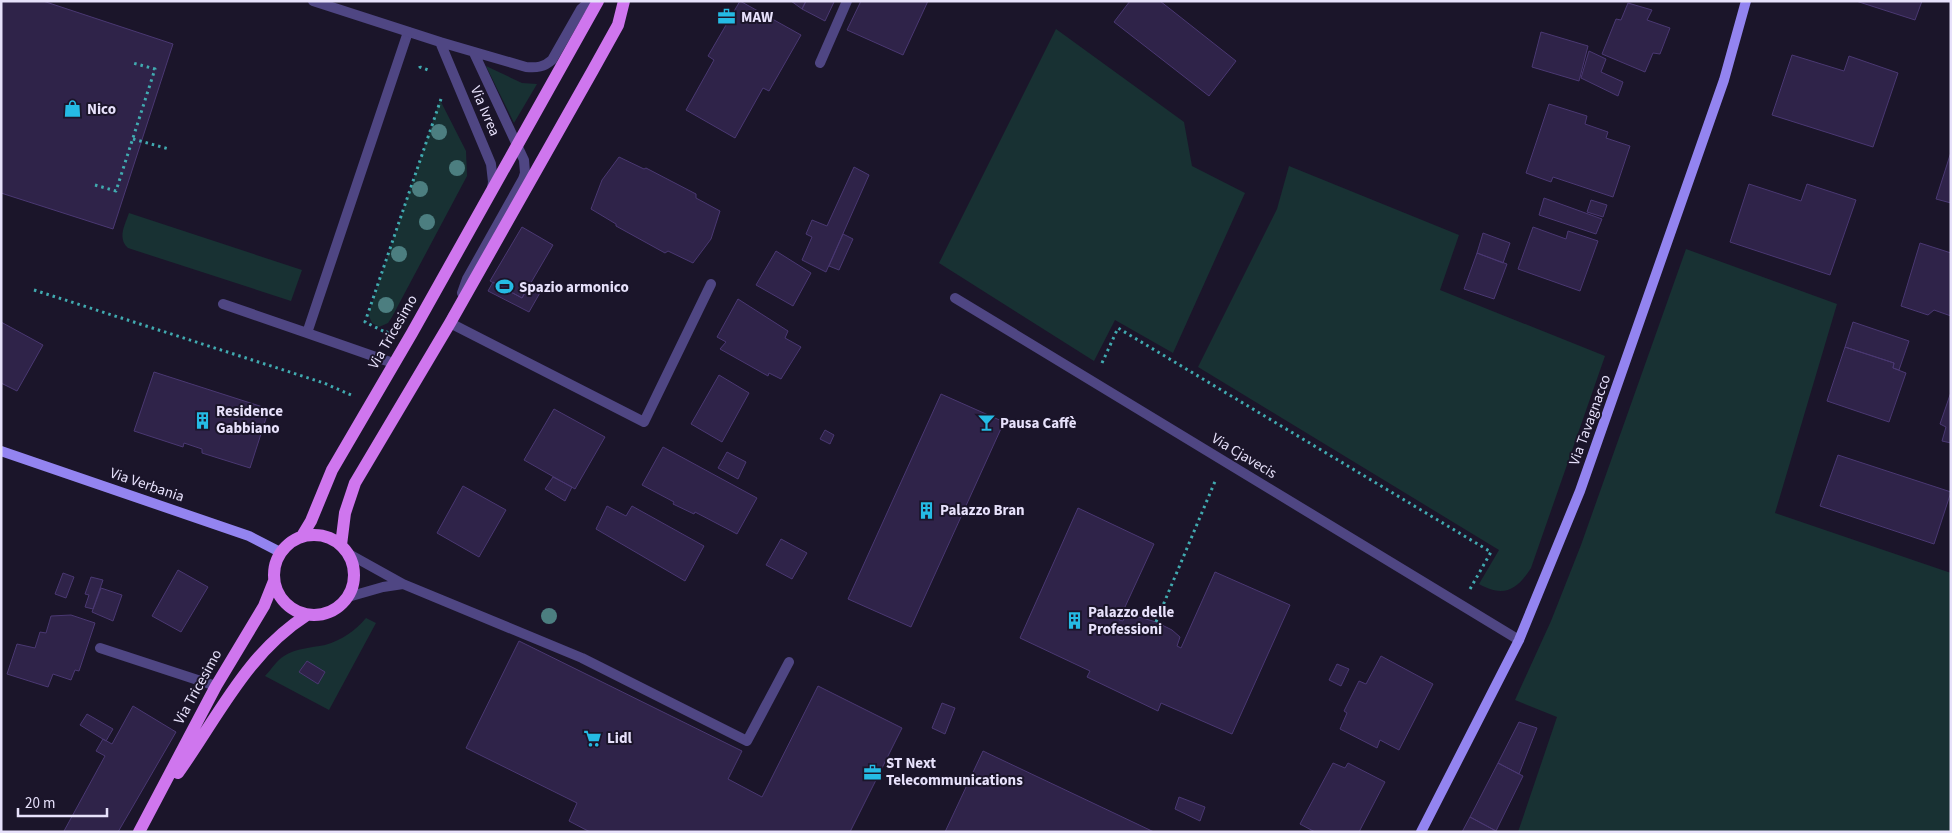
<svg xmlns="http://www.w3.org/2000/svg" width="1952" height="833" font-family="'Source Sans 3',sans-serif">
<style>
.green{fill:#183133}
.building{fill:#2f2349;stroke:#4a3872}
.lines{fill:none;stroke-linecap:round;stroke-linejoin:round}
.path{stroke:#41aab0;stroke-width:3;stroke-dasharray:2.5 4;stroke-linecap:butt}
.lane{stroke:#4f4683;stroke-width:10}
.street{stroke:#4f4683;stroke-width:10}
.secondary{stroke:#9384f0;stroke-width:10}
.primary{stroke:#cf76ee;stroke-width:12}
.tree{fill:#4c7e80}
.labels{text-anchor:middle;dominant-baseline:central;stroke-width:4;stroke-linejoin:round;paint-order:stroke}
.poi-label{font-size:15px;font-weight:bold;fill:#e7e1fb;stroke:#1b152a;text-anchor:start}
.street-label{font-size:15px;fill:#e7e1fb;stroke:#1b152a}
</style>
<rect width="100%" height="100%" fill="#1b152a"/>
<path class="green" d="M1056 29 1184 122 1192 166 1245 193 1173 353 1115 320 1094 361 939 263Z
M486 66 522 83 537 84 514 123Z
M440 100 466 151 467 176 392 317 388 323 379 327 372 323 369 316 370 309Z
M1289 166 1459 235 1440 290 1605 356 1531 568C1517 590 1504 598 1479 584L1499 550 1198 367 1277 209Z
M129 213 302 270 291 301 128 248C117 238 125 225 129 213Z
M1686 249 1837 304 1775 513 1951 573V832H1518L1557 717 1515 700 1551 621 1581 545Z
M366 618 376 623 329 710 265 676C271 670 277 660 284 656 297 648 310 648 325 645 342 640 355 631 366 618Z"/>
<path class="building" d="M1 1H43L173 44 113 229 1 193Z
M740 1 801 35 769 91 763 88 735 138 686 110 714 60 708 56Z
M791 1H806L802 9Z
M806 1H833L834 2 825 21 802 9Z
M861 1H928L903 55 847 30Z
M1130 1H1160L1236 61 1209 96 1114 22Z
M1856 1H1922L1915 20Z
M1628 3 1652 10 1647 20 1670 28 1660 54 1653 53 1645 72 1602 54 1616 19 1621 20Z
M1541 32 1588 46 1579 81 1532 67Z
M1589 51 1606 59 1601 72 1623 82 1618 96 1581 78Z
M1792 55 1844 71 1849 56 1898 73 1873 147 1772 115Z
M1549 104 1587 116 1585 124 1608 132 1606 138 1630 146 1613 197 1553 177 1551 182 1526 173Z
M1951 152V203L1936 199Z
M619 157 644 169 646 168 696 194V198L720 211 711 239 693 263 668 251 665 253 616 226V224L591 209 602 180Z
M854 167 869 175 826 272 802 260 812 237 806 234 812 220 827 226Z
M1749 184 1801 201 1807 184 1856 200 1830 275 1730 242Z
M1544 198 1602 219 1596 234 1539 215Z
M1591 200 1607 205 1603 217 1587 212Z
M522 227 553 245 522 298 490 281Z
M1533 227 1566 239 1568 231 1598 241 1580 291 1518 269Z
M1483 233 1510 243 1503 263 1477 253Z
M843 234 853 239 839 270 829 266Z
M1920 243 1951 253V316L1934 310 1928 315 1901 306Z
M776 251 811 273 793 306 756 285Z
M1477 253 1507 264 1494 299 1464 289Z
M493 282 522 298 529 285 541 291 529 312 488 291Z
M738 299 788 331 785 338 801 347 781 379 769 373 768 376 720 349 726 342 717 337Z
M1 322 43 345 17 391 1 383Z
M1853 322 1909 341 1899 370 1893 368 1894 363 1845 347Z
M1845 347 1894 363 1893 368 1906 373 1889 422 1827 401Z
M154 372 269 409 250 468 202 453V449L184 443 183 447 134 431Z
M719 375 749 393 722 442 691 424Z
M1951 392V443L1942 441 1946 427 1940 424Z
M941 394 1004 422 911 627 848 599Z
M554 409 605 437 575 489 524 460Z
M825 430 834 435 830 444 820 439Z
M663 447 757 498 737 534 695 512 694 514 673 504 674 502 642 485Z
M727 452 746 462 738 479 718 468Z
M1838 455 1951 492 1934 544 1820 506Z
M553 477 572 487 565 501 545 489Z
M463 486 506 510 479 557 437 533Z
M607 506 626 516 632 506 704 546 685 581 596 529Z
M1078 508 1154 544 1119 620 1123 621 1126 613 1156 622 1172 630 1180 637 1177 646 1181 648 1215 572 1290 605 1232 734 1161 703 1158 711 1087 677 1090 671 1020 638Z
M781 539 807 553 792 579 766 565Z
M178 570 208 587 181 632 152 616Z
M63 573 74 577 66 598 55 594Z
M91 577 103 580 93 609 85 607 89 595 85 594Z
M101 588 122 595 113 621 92 612Z
M71 615 95 623 79 671 75 670 71 680 53 674 48 687 7 674 17 644 35 648 40 632 46 633 51 616Z
M519 641 742 751 728 779 762 797 818 686 902 728 850 832H590L569 821 577 803 466 748Z
M1381 656 1433 684 1399 750 1380 740 1377 748 1340 729 1347 713 1344 711 1359 681 1366 684Z
M307 661 325 672 318 684 299 672Z
M1337 664 1349 669 1341 686 1329 680Z
M942 703 955 708 945 734 932 728Z
M133 706 176 732 118 832H66L64 831 105 756 96 751 103 739 112 744Z
M87 714 113 729 106 741 80 725Z
M1519 722 1537 728 1519 774 1498 763Z
M983 751 1154 832H945Z
M1333 763 1345 768 1348 763 1385 782 1359 832H1315L1300 824Z
M1498 763 1523 776 1496 831 1470 817Z
M1179 797 1205 807 1200 821 1175 809Z
M1470 817 1496 831V832H1462Z"/>
<g class="lines">
<path class="path" d="M420 66V67L431 71
M133 139 169 149
M95 185 116 191 155 69 133 63
M34 290 324 383 351 395
M388 331 387 333 365 322 441 99
M1102 363 1118 328 1491 552 1470 589
M1156 622 1216 479"/>
<path class="lane" d="M223 304 307 333
M393 363 307 333 408 32
M403 584 582 658 747 741 789 662
M348 597 383 587 403 584 349 554
M100 648 216 686"/>
<path class="street" d="M313 1 440 42 526 67C537 68 544 67 552 60L581 9 590 1
M440 42 491 164 493 182 492 188
M820 63 847 1
M462 293 467 279 523 179 525 173 524 160 474 53
M955 298 1519 640
M453 316 450 323 644 422 711 284"/>
<path class="secondary" d="M1 451 249 536 280 552
M1421 832 1519 640 1580 491 1724 80 1746 1"/>
<path class="primary" d="M274 575a40 40 0 1 1 80 0a40 40 0 1 1-80 0Z
M302 536 311 521 332 470 412 333 598 1
M341 545 345 513 355 483 450 323 593 70 618 25 624 1
M178 773C218 717 247 653 307 615
M139 832 216 686 264 606 274 581"/>
</g>
<g class="tree">
<circle cx="439" cy="132" r="8"/>
<circle cx="457" cy="168" r="8"/>
<circle cx="420" cy="189" r="8"/>
<circle cx="427" cy="222" r="8"/>
<circle cx="399" cy="254" r="8"/>
<circle cx="386" cy="305" r="8"/>
<circle cx="549" cy="616" r="8"/>
</g>
<defs>
<symbol id="office-bare" viewBox="-9 -9 18 18"><path d="M-6-3h4V-5.5h4V-3h4V5H-6ZM-1-4.5V-3h2v-1.5ZM-6 0V1H6V0Z" fill="#25bbe4" stroke="#1b152a" stroke-width="2.5" paint-order="stroke"/></symbol>
<symbol id="shop-bare" viewBox="-9 -9 18 18"><path d="M-5-2.5h2.3a2.7 3.5 0 0 1 5.4 0H5L5.5 6h-11ZM-1.5-2.5h3a1.5 2.3 0 0 0-3 0Z" fill="#25bbe4" stroke="#1b152a" stroke-width="2.5" paint-order="stroke"/></symbol>
<symbol id="stadium-bare" viewBox="-9 -9 18 18"><path d="M0-5a6.5 5 0 1 0 0 10a6.5 5 0 1 0 0-10ZM-3.5-1.8h7v3.6h-7Z" fill="#25bbe4" stroke="#1b152a" stroke-width="2.5" paint-order="stroke"/></symbol>
<symbol id="building-bare" viewBox="-9 -9 18 18"><path d="M-4-6H4V6H1V3H-1V6H-4ZM-2.5-4.3h1.7v1.8h-1.7ZM.8-4.3h1.7v1.8H.8ZM-2.5-1h1.7V.8h-1.7ZM.8-1h1.7V.8H.8Z" fill="#25bbe4" stroke="#1b152a" stroke-width="2.5" paint-order="stroke"/></symbol>
<symbol id="bar-bare" viewBox="-9 -9 18 18"><path d="M-6-5H6L.8 .8V4.5H3.5V6h-7V4.5H-.8V.8Z" fill="#25bbe4" stroke="#1b152a" stroke-width="2.5" paint-order="stroke"/></symbol>
<symbol id="supermarket-bare" viewBox="-9 -9 18 18"><path d="M-6-5.5h2.5l.6 2H6L4.5 2H-2.5L-4.4-4H-6ZM-1.5 3.2a1.3 1.3 0 1 0 .1 0ZM3 3.2a1.3 1.3 0 1 0 .1 0Z" fill="#25bbe4" stroke="#1b152a" stroke-width="2.5" paint-order="stroke"/></symbol>
</defs>
<g fill-rule="evenodd">
<use href="#office-bare" x="714" y="4" width="25" height="25"/>
<use href="#shop-bare" x="60" y="96" width="25" height="25"/>
<use href="#stadium-bare" x="492" y="274" width="25" height="25"/>
<use href="#building-bare" x="190" y="408" width="25" height="25"/>
<use href="#bar-bare" x="974" y="410" width="25" height="25"/>
<use href="#building-bare" x="914" y="498" width="25" height="25"/>
<use href="#building-bare" x="1062" y="608" width="25" height="25"/>
<use href="#supermarket-bare" x="580" y="726" width="25" height="25"/>
<use href="#office-bare" x="860" y="760" width="25" height="25"/>
</g>
<g class="labels">
<g class="poi-label">
<text x="741" y="17">MAW</text>
<text x="87" y="109">Nico</text>
<text x="519" y="287">Spazio armonico</text>
<text x="216" y="411">Residence<tspan x="216" dy="17">Gabbiano</tspan></text>
<text x="1000" y="423">Pausa Caffè</text>
<text x="940" y="510">Palazzo Bran</text>
<text x="1088" y="612">Palazzo delle<tspan x="1088" dy="17">Professioni</tspan></text>
<text x="607" y="738">Lidl</text>
<text x="886" y="763">ST Next<tspan x="886" dy="17">Telecommunications</tspan></text>
</g>
<g class="street-label">
<text transform="translate(485 111) rotate(67)">Via Ivrea</text>
<text transform="translate(393 332) rotate(-60)">Via Tricesimo</text>
<text transform="translate(1590 420) rotate(-70)">Via Tavagnacco</text>
<text transform="translate(1244 456) rotate(31)">Via Cjavecis</text>
<text transform="translate(147 485) rotate(19)">Via Verbania</text>
<text transform="translate(198 687) rotate(-61)">Via Tricesimo</text>
</g>
</g>
<rect width="1952" height="833" fill="none" stroke="#e7e1fb" stroke-width="5"/>
<path d="M18 808v8h89v-8" fill="none" stroke="#e7e1fb" stroke-width="2.5"/>
<text x="25" y="808" font-size="15" fill="#e7e1fb" stroke="#1b152a" stroke-width="4" paint-order="stroke">20 m</text>
</svg>
